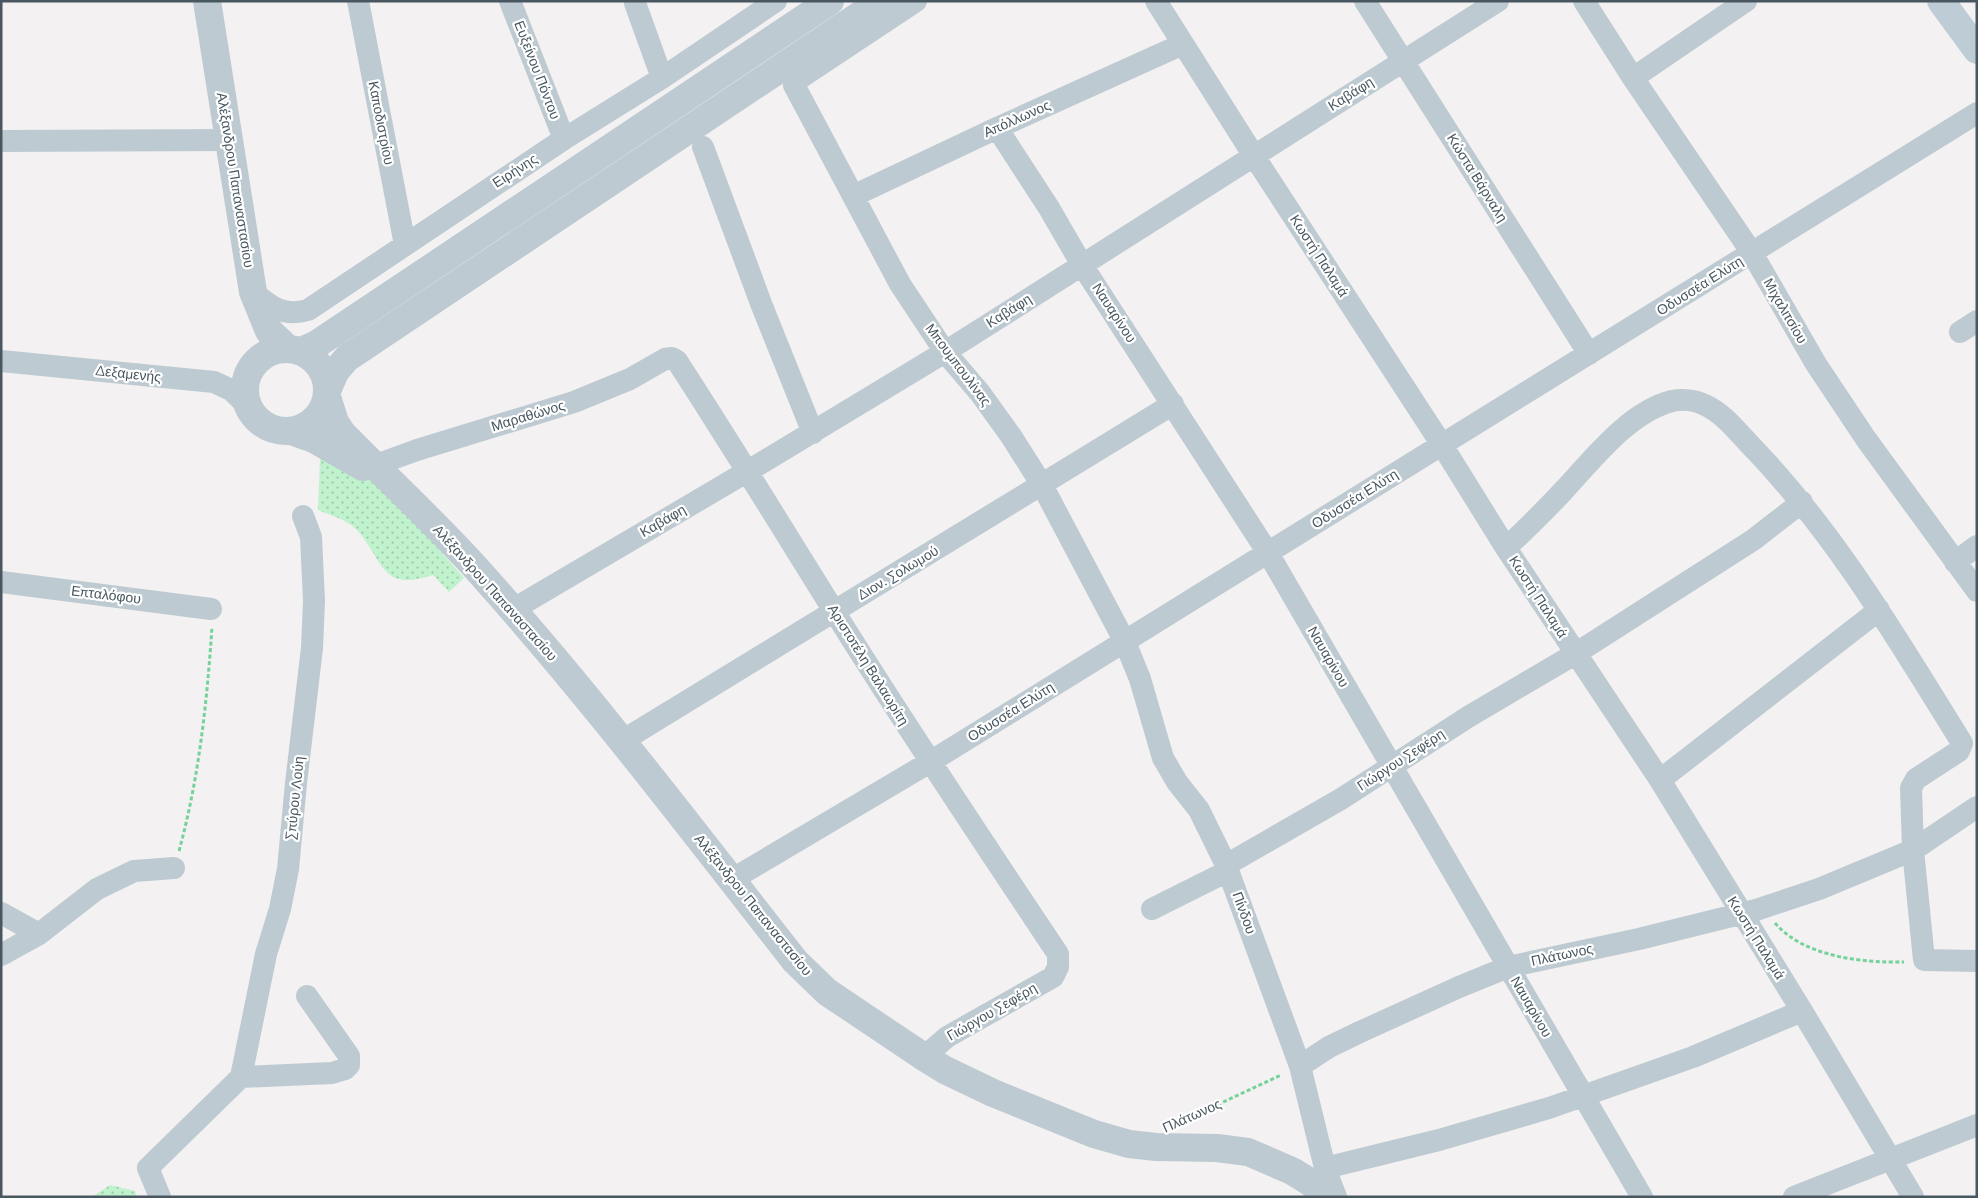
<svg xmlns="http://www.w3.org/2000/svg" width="1978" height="1198" font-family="'Nunito Sans',sans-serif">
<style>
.grass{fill:url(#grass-dots)}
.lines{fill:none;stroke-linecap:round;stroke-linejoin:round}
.path{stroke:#75d29a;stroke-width:3;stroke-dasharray:4 2.5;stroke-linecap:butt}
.minor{stroke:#becad1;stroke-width:22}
.tertiary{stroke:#becad1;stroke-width:28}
.secondary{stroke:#beccd5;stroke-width:28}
.labels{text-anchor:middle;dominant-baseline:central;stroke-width:4.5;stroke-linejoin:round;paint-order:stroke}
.street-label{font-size:14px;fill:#485760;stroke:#fff}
</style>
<defs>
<pattern id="grass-dots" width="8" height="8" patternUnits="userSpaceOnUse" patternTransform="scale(1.25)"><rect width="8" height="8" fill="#bff2cd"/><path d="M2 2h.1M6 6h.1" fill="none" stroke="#9dc7aa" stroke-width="1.8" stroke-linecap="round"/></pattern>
</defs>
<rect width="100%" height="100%" fill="#f3f1f1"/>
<path class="grass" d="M326 430 422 530 464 578 449 592 433 575C379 593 384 559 356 529 347 520 330 515 318 510L320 459Z
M110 1185 135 1191 137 1197H92Z"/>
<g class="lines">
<path class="path" d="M179 851C199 778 207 702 212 627
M1775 923C1804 957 1863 963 1904 962
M1176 1124 1281 1075"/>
<path class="minor" d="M358 1 405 245
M510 1 564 139
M916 1 809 72 797 80 794 85 900 284 945 352 980 393 1011 436 1042 485 1125 642 1140 679 1163 758 1177 782 1199 810 1226 865 1300 1066 1325 1168 1336 1197
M1156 1 1254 156 1442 445 1506 548 1660 780 1802 1011 1913 1197
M1365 1 1589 354
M1584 1 1633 78 1752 253 1816 364 1866 439 1977 591
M635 3 662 78
M1633 78 1746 1
M997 128 1049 208 1082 265 1268 553 1642 1197
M1 141 230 140
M703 147 762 306 813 433
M853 196 997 128 1183 44
M253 292C271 307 283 317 308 310L564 139 662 78 776 1
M1960 332 1977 321
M1 361 214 382 231 390 248 406
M373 466 417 450 574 402 630 379 665 359 672 358 677 361C731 444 782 528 834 611 906 727 982 840 1058 954V967L1053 977 947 1037 924 1057
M1506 548C1526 529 1546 510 1565 489 1594 458 1629 412 1672 401 1682 399 1695 400 1705 405 1725 414 1740 435 1755 450 1838 537 1899 642 1962 743L1959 751 1916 779 1911 788 1913 850 1924 960 1977 961
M1955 562 1977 546
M1 582 211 609
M512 610 748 471 945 352 1498 1
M622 741 1173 404
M1660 780 1879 610
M1226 865 1341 799 1468 717 1575 654 1753 540 1802 502
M731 880 930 762 1977 113
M1152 909 1228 871
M1 913 39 934
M1 955 39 934 97 889 134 871 174 868
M1300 1066 1329 1047 1360 1032 1459 987 1508 967 1639 939 1756 910 1819 889 1913 850 1977 807
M241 1077 266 954 280 909 288 869 296 783 312 648 314 601 311 537 303 516
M1325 1168 1439 1140 1549 1108 1693 1057 1802 1011
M160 1197 148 1168 241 1077 332 1073 345 1069 349 1065V1056L307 996
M1794 1197 1977 1125"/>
<path class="tertiary" d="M207 1 253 292 269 331 287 348
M245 390a41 41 0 1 1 82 0a41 41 0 1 1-82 0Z
M301 351 317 344 830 1
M327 391 335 372 347 358 881 1
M327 397 335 422 342 433C389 481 439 526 483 576 593 699 693 831 795 961L827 992 924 1057 945 1070 993 1093 1094 1134 1129 1144 1156 1147 1217 1148 1248 1152 1292 1171 1310 1182 1327 1197
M291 431 314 439 363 467"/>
<path class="secondary" d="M1941 1 1977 50"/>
</g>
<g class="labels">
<g class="street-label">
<text transform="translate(537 70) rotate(69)">Ευξείνου Πόντου</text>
<text transform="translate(1351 94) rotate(-32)">Καβάφη</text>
<text transform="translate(1017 119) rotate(-24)">Απόλλωνος</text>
<text transform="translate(381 123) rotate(79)">Καποδιστρίου</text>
<text transform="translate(515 171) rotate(-33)">Ειρήνης</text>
<text transform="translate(1477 178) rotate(58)">Κώστα Βάρναλη</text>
<text transform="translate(235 180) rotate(81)">Αλέξανδρου Παπαναστασίου</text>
<text transform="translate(1319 256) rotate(57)">Κωστή Παλαμά</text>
<text transform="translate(1700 286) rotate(-32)">Οδυσσέα Ελύτη</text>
<text transform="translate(1009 311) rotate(-32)">Καβάφη</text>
<text transform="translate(1785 311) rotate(60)">Μιχαλιτσίου</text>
<text transform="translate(1114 313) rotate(57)">Ναυαρίνου</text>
<text transform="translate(958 365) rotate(53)">Μπουμπουλίνας</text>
<text transform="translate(128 374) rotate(6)">Δεξαμενής</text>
<text transform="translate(528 416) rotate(-17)">Μαραθώνος</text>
<text transform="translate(1355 499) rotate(-32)">Οδυσσέα Ελύτη</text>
<text transform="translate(663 521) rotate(-30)">Καβάφη</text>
<text transform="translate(898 573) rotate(-31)">Διον. Σολωμού</text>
<text transform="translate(495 593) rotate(48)">Αλέξανδρου Παπαναστασίου</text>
<text transform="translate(106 595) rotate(7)">Επταλόφου</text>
<text transform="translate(1538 597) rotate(57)">Κωστή Παλαμά</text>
<text transform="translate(1328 657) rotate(60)">Ναυαρίνου</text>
<text transform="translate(868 665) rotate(58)">Αριστοτέλη Βαλαωρίτη</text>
<text transform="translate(1011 712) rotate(-32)">Οδυσσέα Ελύτη</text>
<text transform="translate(1401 760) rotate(-33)">Γιώργου Σεφέρη</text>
<text transform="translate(295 798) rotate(-84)">Σπύρου Λούη</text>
<text transform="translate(753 905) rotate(51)">Αλέξανδρου Παπαναστασίου</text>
<text transform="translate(1244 913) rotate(70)">Πίνδου</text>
<text transform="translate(1756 938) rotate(58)">Κωστή Παλαμά</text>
<text transform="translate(1562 955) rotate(-12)">Πλάτωνος</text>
<text transform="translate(1531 1007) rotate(60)">Ναυαρίνου</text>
<text transform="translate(992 1012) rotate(-30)">Γιώργου Σεφέρη</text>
<text transform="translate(1192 1116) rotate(-24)">Πλάτωνος</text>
</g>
</g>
<rect width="1978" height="1198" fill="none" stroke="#485760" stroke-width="5"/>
</svg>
